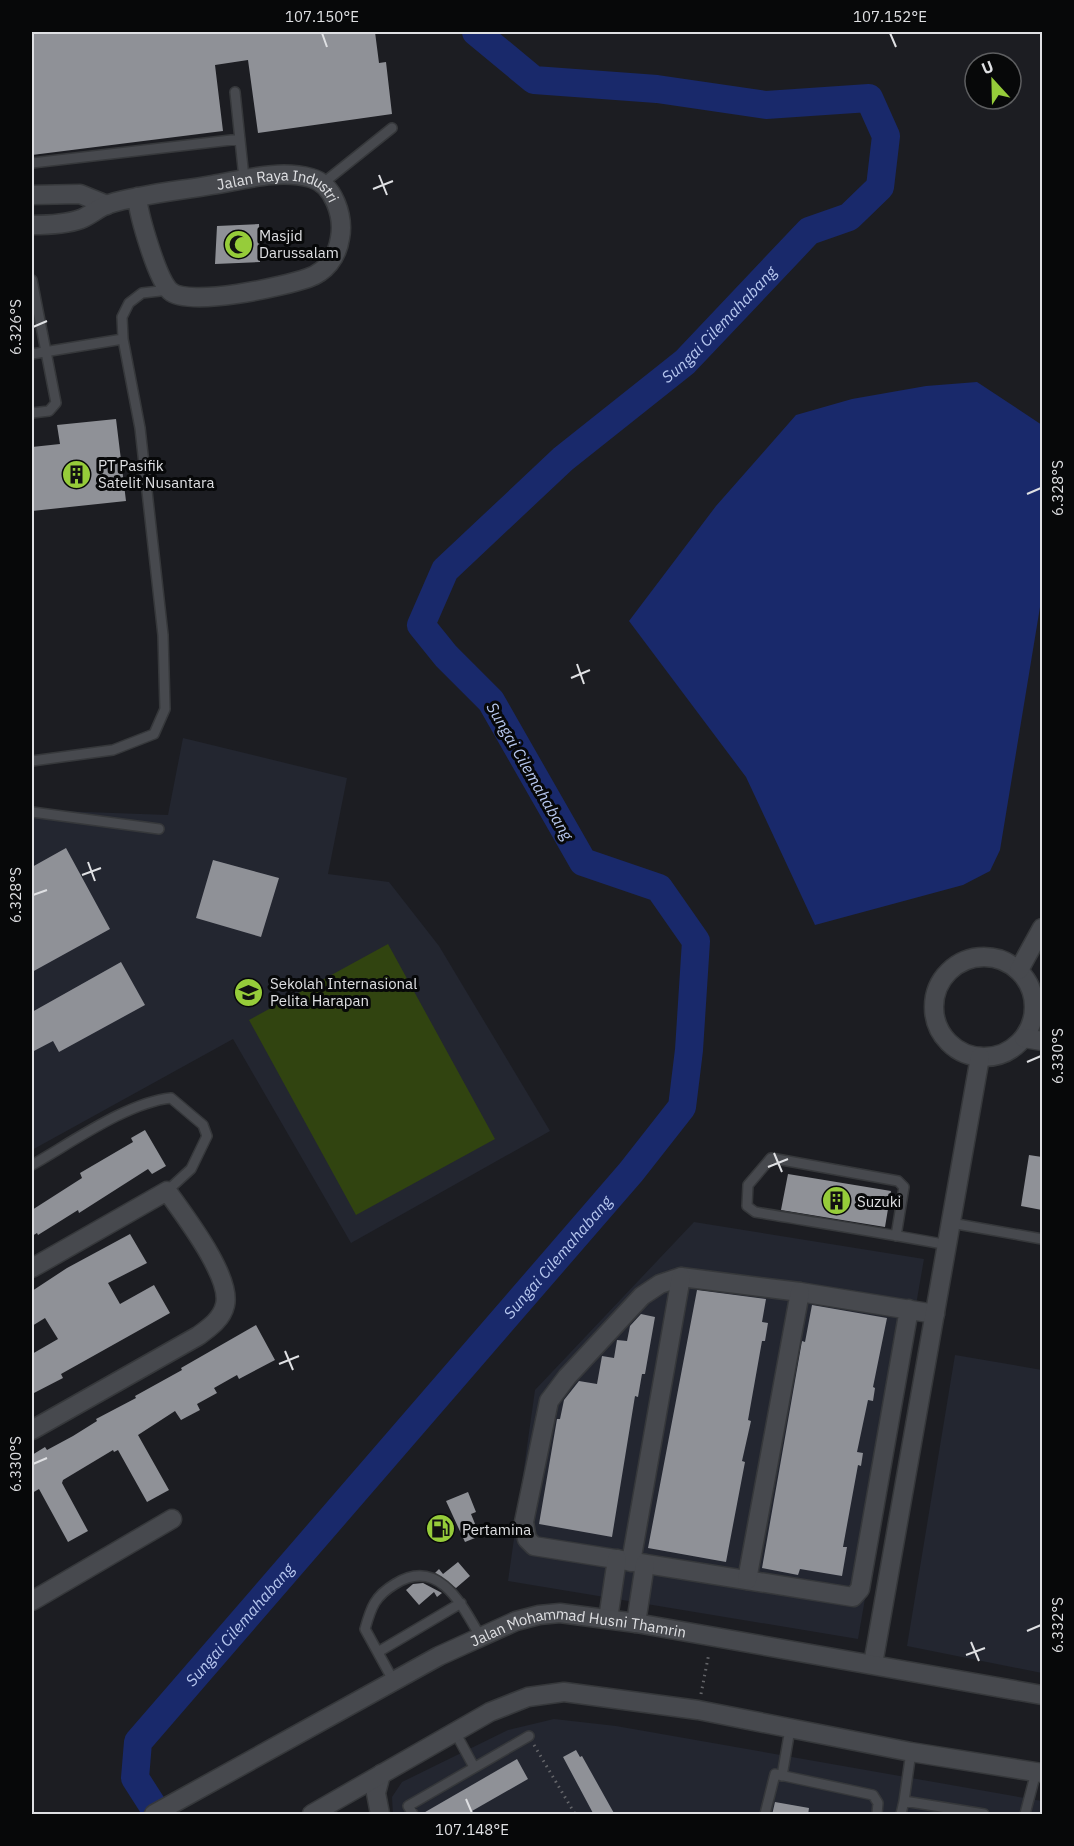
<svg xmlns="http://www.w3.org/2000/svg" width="1074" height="1846" font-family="'IBM Plex Sans',sans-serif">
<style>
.built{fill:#232630}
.green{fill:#314410}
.water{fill:#19296b}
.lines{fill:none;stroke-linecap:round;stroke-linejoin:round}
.river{stroke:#19296b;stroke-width:28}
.building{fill:#8f9197}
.service-casing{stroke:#36383b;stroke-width:12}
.minor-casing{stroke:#36383b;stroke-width:21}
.tertiary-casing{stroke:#36383b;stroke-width:21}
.path{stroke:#65666a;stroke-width:3;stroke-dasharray:1.5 4.5;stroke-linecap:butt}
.service{stroke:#47494e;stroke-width:9}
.minor{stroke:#47494e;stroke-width:18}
.tertiary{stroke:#47494e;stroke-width:18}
.ticks{fill:none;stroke:#dfe0e3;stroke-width:2}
.labels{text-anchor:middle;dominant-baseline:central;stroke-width:6;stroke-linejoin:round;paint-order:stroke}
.street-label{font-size:15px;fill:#dfe0e3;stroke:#070809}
.poi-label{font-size:15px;fill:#dfe0e3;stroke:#070809;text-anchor:start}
.water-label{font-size:16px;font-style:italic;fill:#b7c7ef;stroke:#070809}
.neatline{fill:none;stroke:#dfe0e3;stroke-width:2}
.ticks-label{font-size:15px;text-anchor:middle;fill:#dfe0e3}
</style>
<rect width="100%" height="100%" fill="#1c1d22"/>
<path class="built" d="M183 738 347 778 328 874 389 882 439 946 550 1131 351 1243 233 1039 32 1150V810L168 815Z
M694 1222 924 1259 858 1639 508 1581 535 1390Z
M955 1355 1042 1370V1673L907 1646Z
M554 1719 616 1726 1042 1801V1814H393L392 1797 402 1782 508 1730Z"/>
<path class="green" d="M388 944 495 1139 356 1215 249 1020Z"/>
<path class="water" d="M977 382 1042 425V595L1000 850 990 871 963 885 815 925 746 777 629 621 716 506 796 415 852 399 926 386Z"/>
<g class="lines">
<path class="river" id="s1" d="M158 1814 135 1778 138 1742 631 1172 682 1107 689 1050 696 941 659 888 583 862 491 701 446 656 421 625 445 570 563 459 685 362 809 231 849 217 880 187 886 136 869 98 766 105 657 89 534 80 476 32"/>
</g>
<path class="building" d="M32 32H375L379 63 386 62 392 114 258 133 248 60 215 65 223 131 32 155Z
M259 224 260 262 215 264 217 226Z
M116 419 126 501 32 511V447L60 444 57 425Z
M66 848 110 929 32 972V867Z
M213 860 279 878 261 937 196 918Z
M121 962 145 1005 59 1052 53 1041 32 1052V1012Z
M145 1130 166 1166 152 1174 148 1169 79 1213 78 1210 38 1235 37 1233 32 1236V1210L82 1178 80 1173 133 1142 131 1138Z
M1029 1155 1042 1157V1210L1021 1206Z
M788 1174 891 1191 885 1227 781 1210Z
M130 1234 147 1263 108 1283 120 1304 154 1285 170 1313 61 1374 63 1378 32 1394V1354L58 1339 45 1318 32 1326V1291L67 1268Z
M697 1290 766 1299 762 1322 768 1323 765 1341H762L748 1420 751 1421 742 1461 745 1462 726 1562 648 1548Z
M812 1305 887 1318 873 1387 875 1388 873 1401 868 1400 857 1452 863 1453 861 1466 858 1465 843 1547H847L842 1576 800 1569 798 1575 762 1568 802 1341 805 1342Z
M641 1314 655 1317 645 1374H642L638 1397 635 1396 612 1537 539 1524 557 1419H560L564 1400 579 1381 597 1384 602 1356 614 1358 617 1340 627 1341 630 1326Z
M256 1325 275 1360 239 1379 237 1375 214 1388 217 1393 197 1404 200 1410 181 1420 175 1411 138 1435 169 1490 147 1502 118 1450 114 1452 113 1450 63 1480 62 1483 88 1531 68 1542 39 1489 32 1493V1455L45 1447 47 1450 73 1436 97 1421 96 1419 136 1398 135 1396 182 1370 181 1368Z
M468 1492 476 1512 471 1514 480 1536 465 1542 446 1501Z
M458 1562 470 1576 456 1588 435 1573 439 1569 443 1574Z
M423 1583 442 1593 437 1597 434 1592 419 1605 406 1590 413 1584Z
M576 1750 580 1757 582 1756 615 1815H594L563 1757Z
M517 1759 528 1779 465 1815H420Z
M775 1802 809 1808 808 1815H772Z"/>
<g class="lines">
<defs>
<path id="service" d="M235 92 244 178
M32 163 240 139
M322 184 392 128
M32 280 56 403 49 411 32 413
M32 354 123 339
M32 761 113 750 154 734 165 709 163 635 140 428 123 339 122 317 129 303 142 293 169 290
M32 812 159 829
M32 1165C71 1143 128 1102 171 1098L203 1125 207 1136 191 1169 167 1191
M951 1223 1042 1239
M896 1236 904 1187 898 1181 771 1158 748 1185 747 1206 755 1212C819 1223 884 1233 948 1245
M378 1652 461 1603
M393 1680 365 1629C371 1607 375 1596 395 1584 438 1557 461 1603 480 1636
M455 1732 474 1767
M911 1752 904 1801 984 1814
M782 1776 790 1729
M413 1814 408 1806 529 1736
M765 1814 775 1774 873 1795 878 1803 877 1814
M901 1814 904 1801
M1025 1814 1036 1772"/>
<g id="minor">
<path d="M32 195 80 194 107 205"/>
<path id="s2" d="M32 225C46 225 67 224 81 219 91 215 99 207 109 204 142 194 178 191 212 185 243 180 279 169 311 178 334 184 344 217 340 238 337 258 325 272 308 278 285 286 189 308 170 291 157 279 139 216 137 197"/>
<circle cx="984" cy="1007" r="50"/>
<path d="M1019 970 1042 928"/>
<path d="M1024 1038 1042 1041"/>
<path d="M32 1268 167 1191C184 1215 232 1277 225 1305 222 1319 209 1328 198 1336L32 1430"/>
<path d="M909 1309 860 1589 853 1597 534 1546 527 1539 524 1522 549 1401 567 1377 642 1296 660 1284 681 1277 800 1292 935 1314"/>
<path d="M631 1562 681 1277"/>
<path d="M747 1580 800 1292"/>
<path d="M32 1601 172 1519"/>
<path d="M608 1619 617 1559"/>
<path d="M636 1623 645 1564"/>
<path d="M873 1664 980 1057"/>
<path d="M380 1814 376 1793 381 1774"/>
</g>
<g id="tertiary">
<path id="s3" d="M154 1814 439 1656 516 1621 539 1615 560 1613 636 1623 1042 1695"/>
<path d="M312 1814 490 1712 528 1697 564 1692 698 1710 911 1752 1042 1773"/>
</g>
</defs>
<use href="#service" class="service-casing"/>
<use href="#minor" class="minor-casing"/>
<use href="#tertiary" class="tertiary-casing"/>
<path class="path" d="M701 1694 709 1653
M534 1745 575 1814"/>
<use href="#service" class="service"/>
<use href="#minor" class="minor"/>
<use href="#tertiary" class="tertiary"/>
</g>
<path class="ticks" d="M322 33 327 47M890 33 896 47M379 175 387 195M373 189 393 181M33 327 47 321M1027 494 1041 488M577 664 584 684M571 678 590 670M88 862 95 881M82 875 101 868M33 895 47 890M1027 1062 1041 1056M774 1153 782 1172M768 1167 788 1159M285 1351 293 1370M279 1364 299 1356M33 1464 47 1458M1027 1631 1041 1625M971 1642 979 1661M966 1655 985 1648M466 1799 472 1813"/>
<defs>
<symbol id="mosque-disc" viewBox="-11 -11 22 22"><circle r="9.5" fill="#96cc3a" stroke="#070809"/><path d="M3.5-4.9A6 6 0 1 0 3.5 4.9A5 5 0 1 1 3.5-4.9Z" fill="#111"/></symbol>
<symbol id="building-disc" viewBox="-11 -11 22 22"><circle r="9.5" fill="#96cc3a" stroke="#070809"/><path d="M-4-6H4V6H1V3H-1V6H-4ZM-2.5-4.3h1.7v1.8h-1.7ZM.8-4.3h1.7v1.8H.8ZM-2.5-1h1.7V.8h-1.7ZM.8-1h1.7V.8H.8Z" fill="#111"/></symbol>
<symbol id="school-disc" viewBox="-11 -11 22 22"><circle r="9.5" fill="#96cc3a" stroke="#070809"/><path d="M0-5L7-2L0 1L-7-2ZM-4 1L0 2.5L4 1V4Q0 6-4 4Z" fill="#111"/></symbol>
<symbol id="fuel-disc" viewBox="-11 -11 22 22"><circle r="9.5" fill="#96cc3a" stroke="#070809"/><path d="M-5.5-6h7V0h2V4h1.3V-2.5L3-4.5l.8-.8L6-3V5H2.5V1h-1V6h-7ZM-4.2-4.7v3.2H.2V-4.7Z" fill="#111"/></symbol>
</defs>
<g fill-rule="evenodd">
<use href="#mosque-disc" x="222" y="228" width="33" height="33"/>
<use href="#building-disc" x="60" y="458" width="33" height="33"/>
<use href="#school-disc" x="232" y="976" width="33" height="33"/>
<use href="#building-disc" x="820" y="1184" width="33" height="33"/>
<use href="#fuel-disc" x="424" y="1512" width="33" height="33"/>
</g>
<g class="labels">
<g class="street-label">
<text stroke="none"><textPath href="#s2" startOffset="256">Jalan Raya Industri</textPath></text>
<text stroke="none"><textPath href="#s3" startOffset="472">Jalan Mohammad Husni Thamrin</textPath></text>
</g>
<g class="poi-label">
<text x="259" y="235">Masjid<tspan x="259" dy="17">Darussalam</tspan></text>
<text x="98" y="465">PT Pasifik<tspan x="98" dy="17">Satelit Nusantara</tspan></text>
<text x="270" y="983">Sekolah Internasional<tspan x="270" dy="17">Pelita Harapan</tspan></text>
<text x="857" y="1201">Suzuki</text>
<text x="462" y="1529">Pertamina</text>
</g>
<g class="water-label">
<text stroke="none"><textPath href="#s1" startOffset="1944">Sungai Cilemahabang</textPath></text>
<text transform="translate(530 771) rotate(60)">Sungai Cilemahabang</text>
<text stroke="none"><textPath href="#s1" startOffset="720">Sungai Cilemahabang</textPath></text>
<text stroke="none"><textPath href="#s1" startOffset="234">Sungai Cilemahabang</textPath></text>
</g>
</g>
<rect width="1074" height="1846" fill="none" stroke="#070809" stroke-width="66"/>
<g transform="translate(993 81) rotate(338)"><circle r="28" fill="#070809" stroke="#5d5e60" stroke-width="1.5"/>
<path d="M0-4.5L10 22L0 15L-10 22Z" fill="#96cc3a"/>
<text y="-9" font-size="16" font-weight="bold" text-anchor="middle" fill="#dfe0e3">U</text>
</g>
<rect x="33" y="33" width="1008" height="1780" class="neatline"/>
<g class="ticks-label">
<text x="322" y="22">107.150°E</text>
<text x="890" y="22">107.152°E</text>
<text transform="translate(16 327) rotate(-90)" y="5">6.326°S</text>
<text transform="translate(1058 488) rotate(-90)" y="5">6.328°S</text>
<text transform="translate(16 895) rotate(-90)" y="5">6.328°S</text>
<text transform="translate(1058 1056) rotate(-90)" y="5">6.330°S</text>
<text transform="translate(16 1464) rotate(-90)" y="5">6.330°S</text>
<text transform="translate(1058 1625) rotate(-90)" y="5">6.332°S</text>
<text x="472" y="1835">107.148°E</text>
</g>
</svg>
